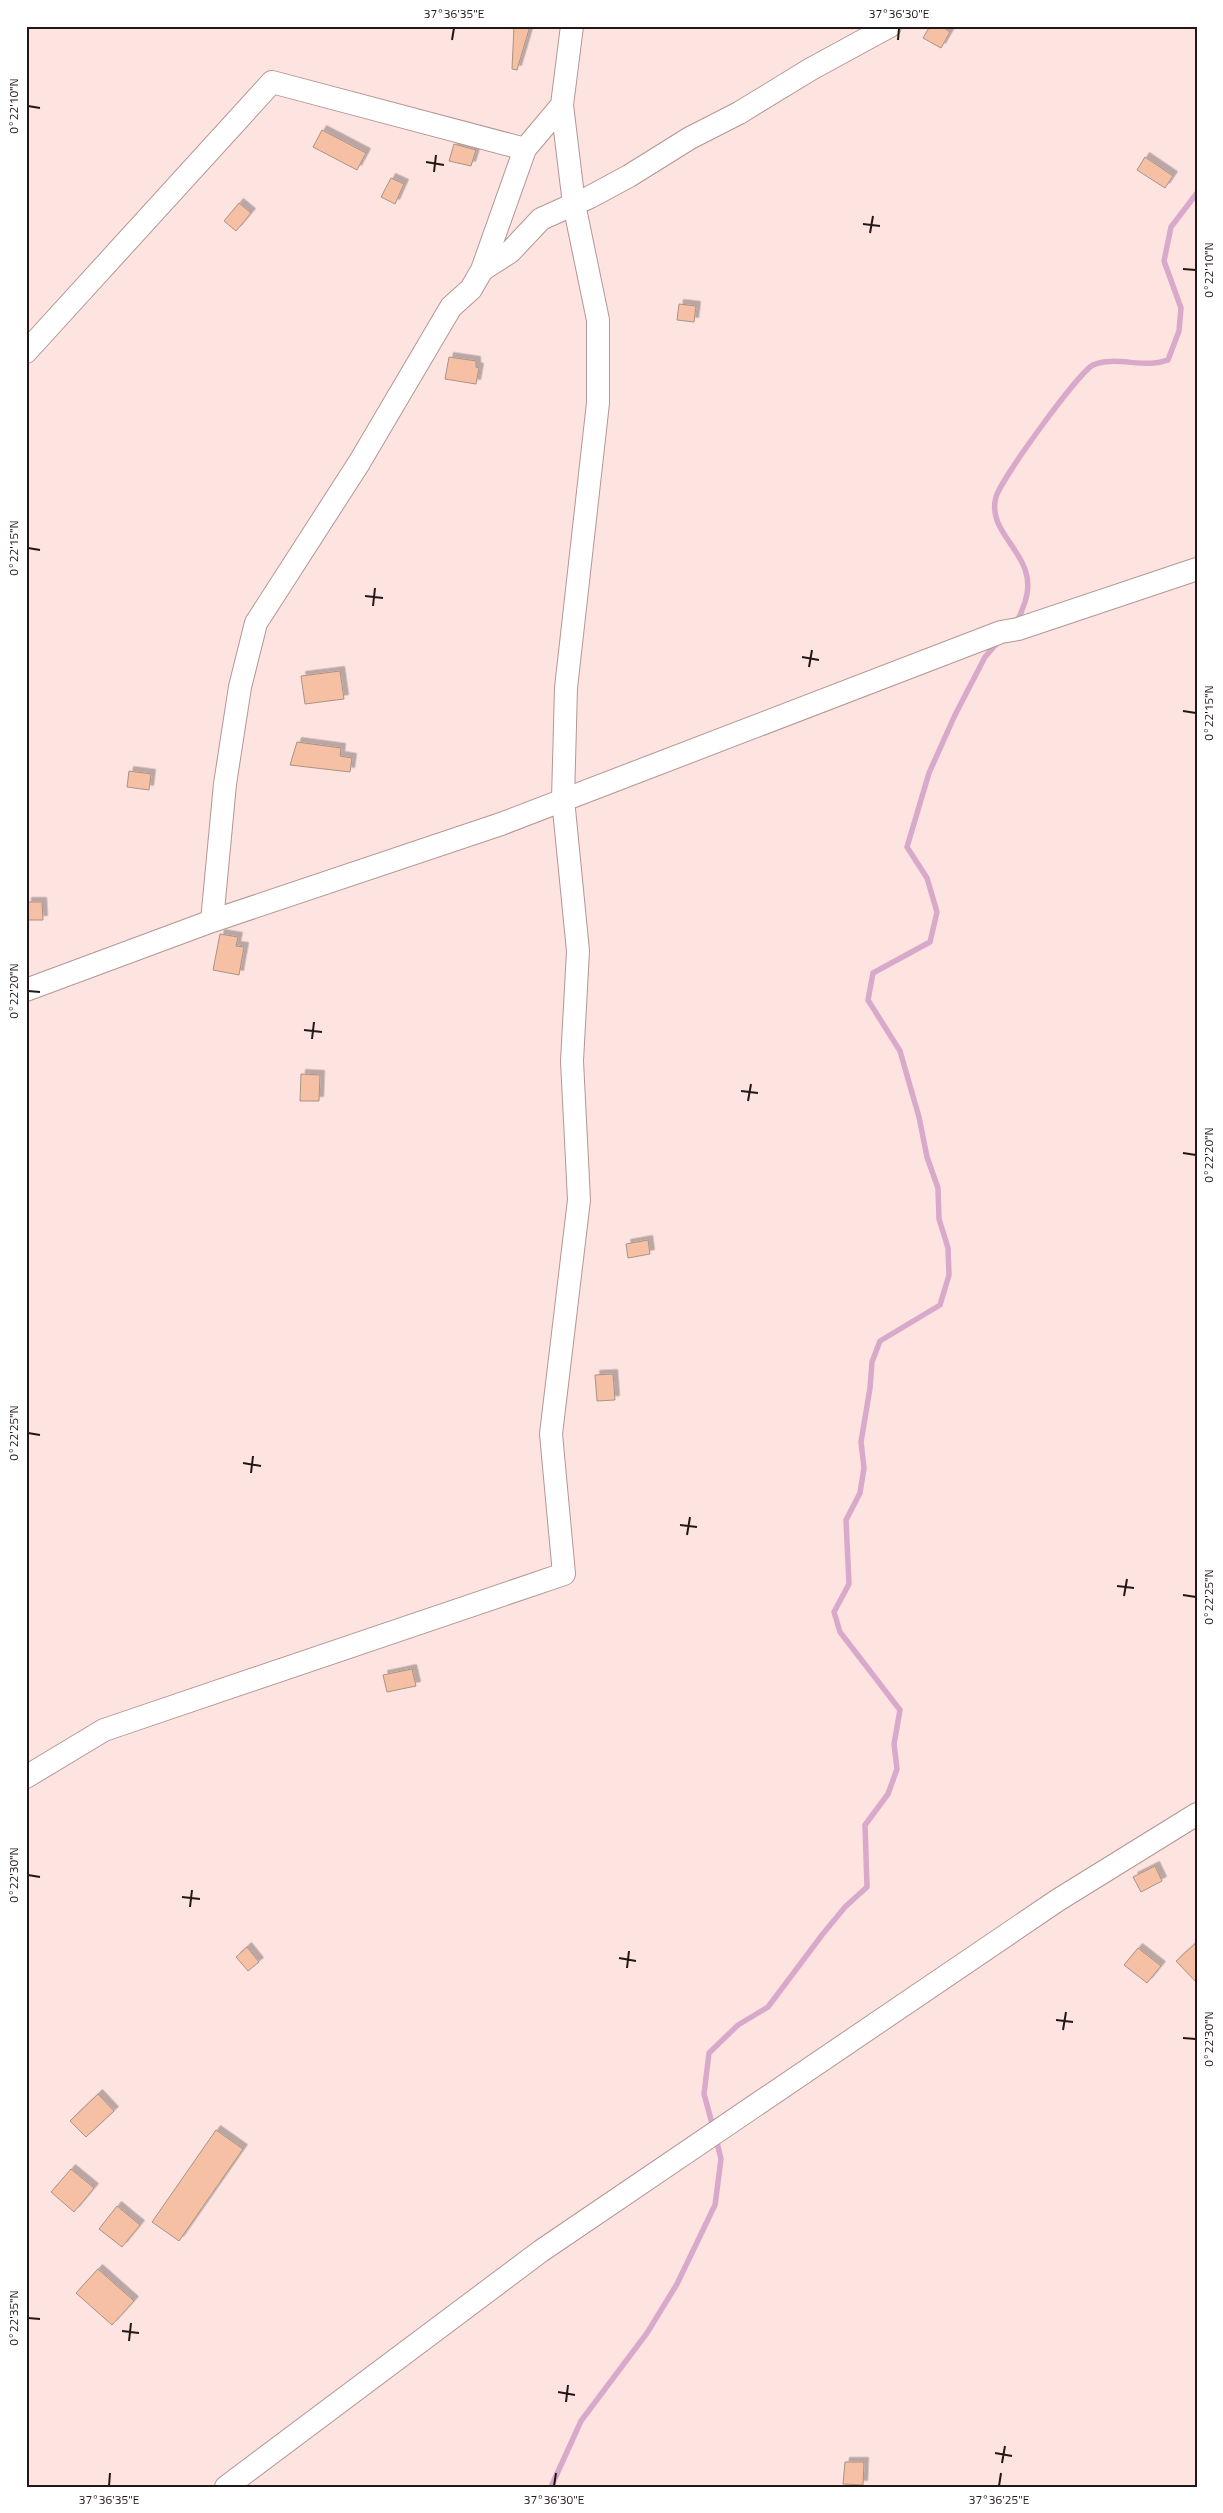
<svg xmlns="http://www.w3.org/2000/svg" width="1223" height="2513" font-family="'Titillium Web',sans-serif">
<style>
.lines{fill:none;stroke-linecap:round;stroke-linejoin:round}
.stream{stroke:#d9a9cb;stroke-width:5.5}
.building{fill:#f5c0a4;stroke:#ab9285;filter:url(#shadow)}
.minor-casing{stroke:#b49693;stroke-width:24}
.minor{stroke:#fff;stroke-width:22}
.ticks{fill:none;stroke:#221716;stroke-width:2}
.neatline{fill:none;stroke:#221716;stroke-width:2}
.ticks-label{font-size:12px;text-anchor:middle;fill:#221716}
</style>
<defs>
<filter id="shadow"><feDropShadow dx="4.5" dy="-4.5" stdDeviation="0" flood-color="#0004"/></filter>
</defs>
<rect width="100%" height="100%" fill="#fee4e1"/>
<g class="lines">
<path class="stream" d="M1016 622C1021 616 1022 609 1025 602 1041 555 985 536 996 497 1001 479 1078 373 1093 365 1110 357 1136 365 1154 363 1159 363 1164 361 1168 360L1179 331 1181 308 1164 261 1171 227 1197 193
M713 2127 704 2094 709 2053 738 2025 768 2007 822 1935 845 1907 867 1887 865 1825 888 1794 897 1769 894 1744 900 1710 840 1632 834 1612 849 1584 846 1520 860 1493 864 1468 861 1442 870 1388 872 1362 880 1341 940 1305 949 1275 948 1248 939 1219 938 1188 927 1157 919 1117 900 1051 868 1000 873 973 930 942 937 912 927 878 907 847 929 773 955 715 985 657 998 642
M551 2487 581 2421 647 2333 677 2284 715 2205 721 2159 716 2138"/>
</g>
<path class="building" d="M514 26H530L517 70 512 69Z
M930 26H941L950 32 941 48 923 38Z
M322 130 366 153 357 170 313 147Z
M454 144 476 150 471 166 449 161Z
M1145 157 1173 176 1165 188 1137 170Z
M391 178 404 184 395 204 381 197Z
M239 203 251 213 236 231 224 221Z
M679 304 696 306 694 322 677 320Z
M449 357 476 361V367L479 368 476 384 445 379Z
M340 671 344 699 305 704 301 676Z
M297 742 341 748 340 756 352 758 350 772 290 765Z
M129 771 151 774 149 790 127 787Z
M27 902H42L43 920H27Z
M220 934 238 937 236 946 244 947 239 975 213 970Z
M301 1074 320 1075 319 1101H300Z
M648 1240 650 1254 628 1258 626 1244Z
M613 1374 615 1400 597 1401 595 1375Z
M412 1669 416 1686 387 1692 383 1675Z
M1155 1866 1162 1881 1141 1892 1133 1877Z
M1197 1942V1983L1176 1961Z
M247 1947 259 1962 248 1971 236 1957Z
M1138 1948 1161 1966 1147 1983 1124 1965Z
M98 2094 114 2111 86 2137 70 2121Z
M216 2130 243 2149 179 2241 152 2222Z
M71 2169 94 2188 74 2212 51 2192Z
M117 2206 140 2225 122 2247 99 2229Z
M98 2269 134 2301 112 2325 76 2293Z
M845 2462H864L863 2485 843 2484Z"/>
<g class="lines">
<defs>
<path id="minor" d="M482 270 525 149 562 105
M26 352 272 82 525 149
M212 921 225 784 240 687 256 623 359 463 451 307 471 289 482 270 510 252 541 219 590 197 629 176 690 138 739 113 811 69 890 26
M26 990 212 921 501 824 1001 632 1018 629 1197 569
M26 1777 104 1730 564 1574 551 1434 579 1200 572 1061 578 951 563 799 566 688 598 403V320L574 204 562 105 572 26
M226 2487 541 2251 1058 1900 1197 1814"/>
</defs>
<use href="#minor" class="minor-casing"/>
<use href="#minor" class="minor"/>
</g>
<path class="ticks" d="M452 40 454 28M898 40 899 28M28 106 40 108M426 162 444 165M434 172 436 155M863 224 880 226M870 233 873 216M1183 269 1196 270M28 548 40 550M365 596 383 598M373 606 375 588M802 657 819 660M809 667 812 650M1183 711 1196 713M28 991 40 992M304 1030 322 1032M312 1039 314 1022M741 1091 758 1093M748 1101 751 1084M1183 1153 1196 1155M28 1433 40 1435M243 1463 261 1466M251 1473 253 1456M680 1525 697 1527M687 1535 690 1517M1117 1586 1134 1588M1183 1595 1196 1597M1124 1596 1127 1579M28 1875 40 1877M182 1897 200 1899M190 1907 192 1890M619 1958 636 1961M627 1968 629 1951M1056 2020 1073 2022M1063 2030 1066 2012M1183 2038 1196 2039M28 2318 40 2319M122 2331 139 2333M129 2341 131 2323M558 2392 575 2395M566 2402 568 2385M995 2453 1012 2456M1002 2463 1005 2446M109 2486 110 2473M554 2486 556 2473M999 2486 1001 2473"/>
<rect width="1223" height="2513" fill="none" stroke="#ffffff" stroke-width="55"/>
<rect x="28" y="28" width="1168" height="2458" class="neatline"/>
<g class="ticks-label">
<text x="454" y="18">37°36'35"E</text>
<text x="899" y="18">37°36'30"E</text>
<text transform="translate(14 106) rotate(-90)" y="4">0°22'10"N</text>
<text transform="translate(1209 270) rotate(-90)" y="4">0°22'10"N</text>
<text transform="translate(14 548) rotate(-90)" y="4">0°22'15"N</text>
<text transform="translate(1209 713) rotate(-90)" y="4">0°22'15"N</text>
<text transform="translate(14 991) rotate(-90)" y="4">0°22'20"N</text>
<text transform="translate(1209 1155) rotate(-90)" y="4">0°22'20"N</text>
<text transform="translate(14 1433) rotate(-90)" y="4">0°22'25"N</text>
<text transform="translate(1209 1597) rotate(-90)" y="4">0°22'25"N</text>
<text transform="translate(14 1875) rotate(-90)" y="4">0°22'30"N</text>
<text transform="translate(1209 2039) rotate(-90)" y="4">0°22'30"N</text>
<text transform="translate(14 2318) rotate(-90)" y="4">0°22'35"N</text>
<text x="109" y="2504">37°36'35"E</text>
<text x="554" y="2504">37°36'30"E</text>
<text x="999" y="2504">37°36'25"E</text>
</g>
</svg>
